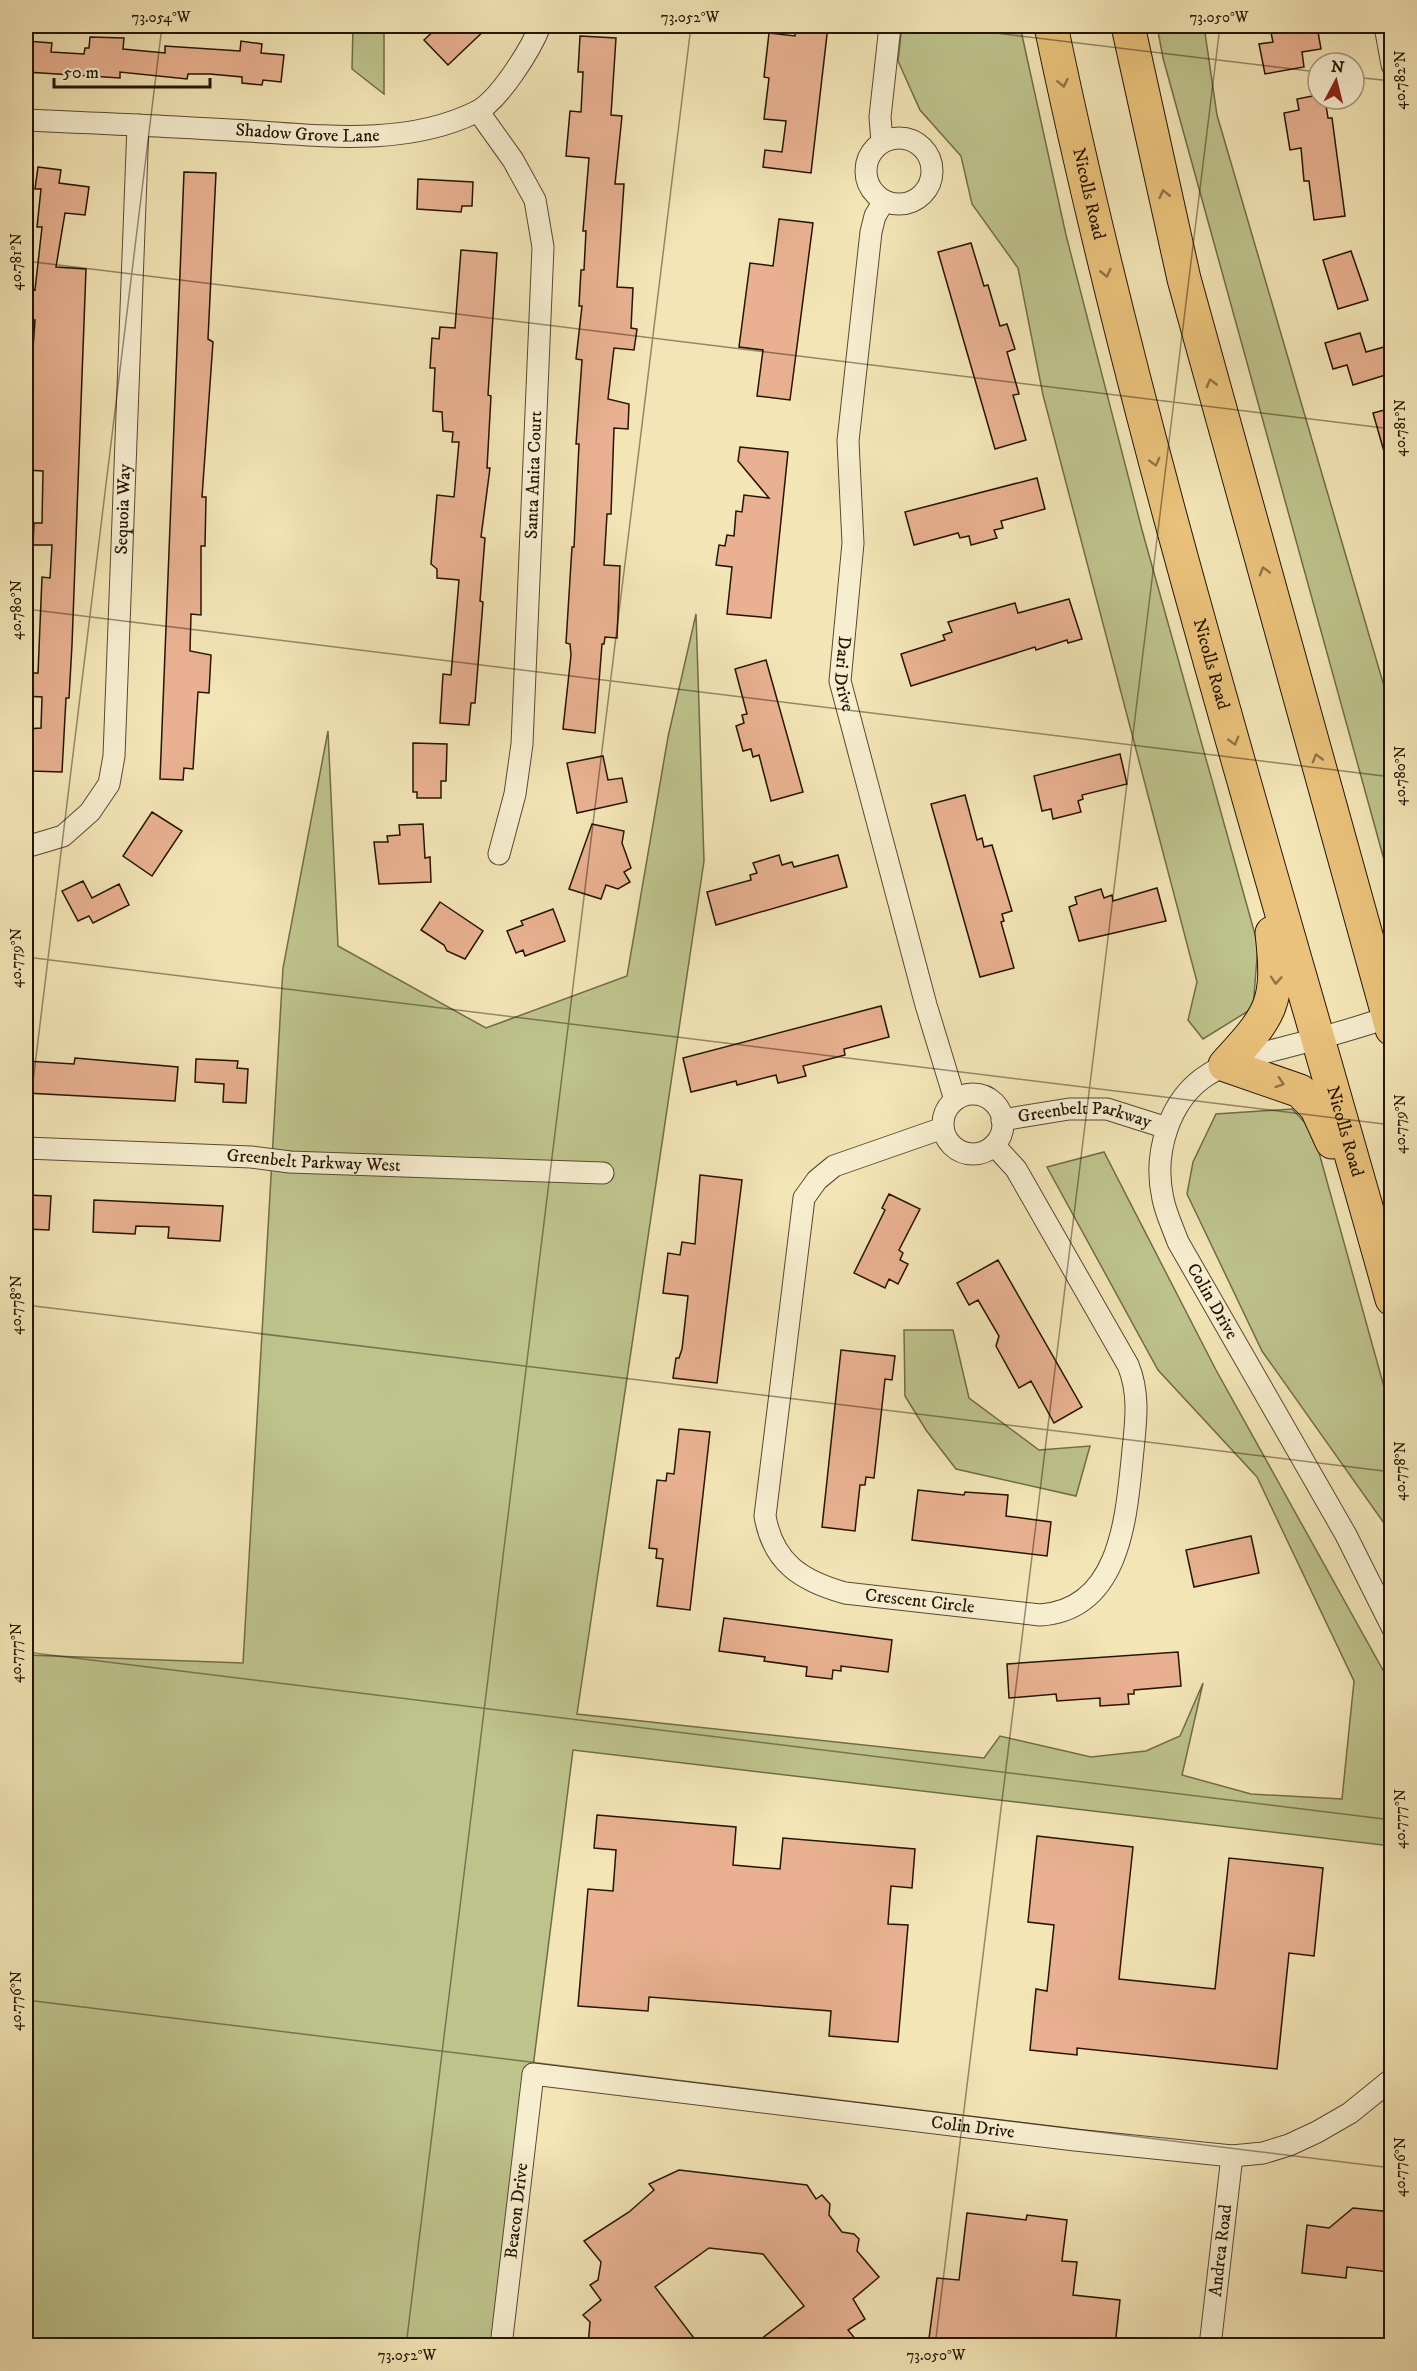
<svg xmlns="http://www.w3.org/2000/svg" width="1417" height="2371" font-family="'IM FELL DW Pica',serif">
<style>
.green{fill:#bec38c;stroke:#706c49;stroke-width:1.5}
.building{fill:#e9b191;stroke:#231506;stroke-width:1.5}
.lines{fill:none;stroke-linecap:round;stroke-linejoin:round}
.street-casing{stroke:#574932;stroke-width:23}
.highway-casing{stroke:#231506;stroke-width:35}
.street{stroke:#f7eed0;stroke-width:21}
.highway{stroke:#eac27b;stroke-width:33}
.oneway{stroke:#907446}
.ticks{fill:none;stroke:#231506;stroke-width:1.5;stroke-opacity:0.45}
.labels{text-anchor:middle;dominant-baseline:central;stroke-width:4.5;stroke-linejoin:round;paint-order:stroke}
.street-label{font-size:18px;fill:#231506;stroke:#f7eed0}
.neatline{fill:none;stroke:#231506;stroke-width:2}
.ticks-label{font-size:15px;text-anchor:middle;fill:#231506}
</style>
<rect width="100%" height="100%" fill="#f3e5b6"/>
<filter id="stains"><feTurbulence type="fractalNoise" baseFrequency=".00333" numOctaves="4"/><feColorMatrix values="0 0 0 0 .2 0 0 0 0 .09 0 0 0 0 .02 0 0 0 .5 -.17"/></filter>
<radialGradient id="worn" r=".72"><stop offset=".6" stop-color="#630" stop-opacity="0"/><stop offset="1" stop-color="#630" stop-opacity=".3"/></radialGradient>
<path class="green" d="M353 26H384V94L352 69Z
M902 26H1020L1066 235 1142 530 1258 945 1253 1008 1203 1039 1188 1020 1197 982 1043 395 1018 268 972 204 961 156 920 110 898 61Z
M1157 26H1204L1217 115 1391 710V885L1163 58Z
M696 614 704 861 577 1714 984 1758 1000 1736 1091 1757 1146 1751 1180 1736 1203 1683 1182 1775 1251 1794 1342 1799 1354 1681 1257 1477 1158 1370 1047 1167 1104 1152 1216 1370 1384 1672 1391 1721V1846L573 1750 498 2345 26 2346V1655L243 1663 283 968 328 731 338 946 486 1028 627 976 668 737Z
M1292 1109 1313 1131 1391 1412V1533L1262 1351 1187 1194 1193 1162 1216 1114Z
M904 1330H953L969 1398 1039 1450 1090 1446 1076 1496 956 1469 926 1430 905 1396Z"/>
<path class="building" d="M439 26H489L448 65 424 40Z
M796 26H828L811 173 763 167 765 150 782 152 786 121 764 119 769 78 764 77 769 33 795 36Z
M1285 26H1317L1321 49 1302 52 1304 67 1265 74 1259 44 1273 42 1270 28Z
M580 36 616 38 611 115 622 116 615 184H624L617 287 633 288 631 328 637 329 634 350 614 348 608 399 629 404 628 429 614 428 611 514H607L604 565 620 566 617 638 605 637 604 644H602L595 733 563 729 571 655 570 644 566 643 572 547H574L579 444H576L582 360 576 359 582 306H579L581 270H584L586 231H583L589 158 566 156 570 111 581 112 583 72H578Z
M90 37 124 38 123 49 165 53V46L240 51 241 41 262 44 261 53 284 55 281 82 263 80 262 85 242 83V77L210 74H188L187 79 120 72V78L26 72V41L52 43 51 52 84 54 85 48H89Z
M1318 95V99H1325L1328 118H1332L1345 216 1314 220 1309 181H1304L1301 148 1290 150 1284 113 1299 110 1297 99Z
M38 167 61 170 59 183 89 187 85 215 65 213 56 267 86 269 72 645 69 698H66L62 772 31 771 32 750H26V729L41 728 42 697 26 696V673H38L42 577 50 578 52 545H33L34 523H42L43 471 26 470V377H31L35 320H30L32 289 35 290 42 227H37L41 189H35Z
M184 172 216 173 208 339 213 342 202 497H206L205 546H201V615L191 614 190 651 211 655 209 693 198 692 193 769 184 768 183 780 160 779Z
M418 179 473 182 472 206H462L461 212 417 209Z
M779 219 813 223 790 400 757 396 763 350 739 347 750 263 773 266Z
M971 243 984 286 988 285 1000 326 1007 324 1015 349 1007 352 1019 394 1013 395 1026 440 995 449 938 252Z
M461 250 497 253 488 395 491 396 487 468H490L481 537 485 538 480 601 483 602 475 703H471L469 725 440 723 443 674 451 675 459 580 437 578V569L431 564 437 495 454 497 459 442H452L453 432 443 431 442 412 433 411 435 368H430L432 338 439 339 440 327 455 328Z
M1351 251 1368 300 1338 309 1323 260Z
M1360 333 1366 352 1384 347 1392 373 1353 385 1347 365 1333 369 1325 343Z
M1392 408V461L1387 462 1373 413Z
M740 447 788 452 771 618 727 614 732 567 716 565 719 545 725 546 727 535 734 536 736 511 742 512 744 495 769 498 738 461Z
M1037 478 1045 509 1001 521 1003 528 994 530 997 538 971 545 969 536 960 538 958 533 914 545 905 512Z
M1069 599 1082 639 1068 643 1067 640 1036 650 1035 647 911 686 901 654 945 640 943 635 952 632 948 622 1015 603 1018 613Z
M766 660 803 792 771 801 759 755 753 757 751 749 743 751 736 726 744 723 742 715 747 714 735 669Z
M413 743 447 744 446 781H441V798H417V792H413Z
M1120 754 1127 784 1082 795 1083 799 1078 801 1081 812 1053 819 1051 809 1042 811 1034 776Z
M603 756 608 780 622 778 627 802 577 813 567 763Z
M965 795 977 840 982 838 984 847 992 845 1012 911 1002 914 1004 921 1001 922 1014 968 980 977 931 804Z
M152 812 182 831 152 876 123 856Z
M423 824 425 858 430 857 431 882 379 884 374 842H388L387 836 400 835 399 825Z
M592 824 624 831 622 843 631 868 624 872 630 882 618 889 606 885 601 899 569 889Z
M779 855 782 865 792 862 794 867 838 855 847 887 716 925 707 892 751 880 750 875 757 873 753 863Z
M83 881 92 898 119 884 129 905 93 923 89 916 78 921 62 891Z
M1157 888 1166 921 1079 941 1069 907 1077 904 1075 897 1101 889 1104 898 1112 895 1113 901Z
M440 902 483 931 465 959 447 951 444 945 421 930Z
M553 909 565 941 525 956 523 950 516 953 507 931 523 925 521 921Z
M881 1006 889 1037 844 1049 845 1055 803 1066 806 1076 778 1083 776 1075 737 1085 736 1081 691 1092 683 1058Z
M75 1058 178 1067 175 1101 26 1093V1061L74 1064Z
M196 1059 238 1061 237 1068 248 1069 246 1103 223 1102 224 1084 195 1082Z
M700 1175 742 1180 717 1383 673 1378 676 1358H679L682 1349 688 1296 663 1293 668 1253 680 1255 682 1242 695 1244Z
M889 1194 920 1209 899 1250 903 1253 900 1260 908 1264 898 1284 889 1279 885 1288 854 1273 885 1210 882 1208Z
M26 1195 51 1196 49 1230 26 1229Z
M94 1200 223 1206 220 1241 168 1238 169 1227 136 1226 135 1234 93 1232Z
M998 1260 1082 1407 1054 1423 1031 1381 1019 1388 996 1346 999 1336 978 1300 969 1305 957 1283Z
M841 1350 895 1356 892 1380 885 1379 874 1478 866 1477 865 1485H860L855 1531 822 1527Z
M679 1429 710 1432 690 1610 657 1606 663 1559 656 1558 657 1549 649 1548 657 1480 666 1481 667 1473 674 1474Z
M918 1490 964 1495 965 1492 1008 1495 1006 1516 1051 1522 1047 1556 912 1540Z
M1251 1536 1259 1573 1194 1587 1186 1550Z
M724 1618 892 1640 888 1672 841 1666V1671L833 1670 832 1679 806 1676 807 1667 764 1661 765 1657 719 1651Z
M1178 1652 1181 1686 1134 1690V1694H1128L1129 1704 1100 1706V1698L1057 1701 1056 1694 1009 1698 1007 1664Z
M597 1815 736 1827 733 1865 780 1869 783 1838 915 1849 912 1888 891 1886 888 1924 908 1925 898 2042 829 2036 831 2011 649 1997 648 2011 578 2006 588 1889 613 1891 616 1850 594 1848Z
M1037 1836 1133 1847 1119 1979 1215 1989 1229 1858 1323 1868 1314 1956 1289 1953 1277 2069 1077 2048V2055L1030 2050 1036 1989 1047 1991 1054 1925 1028 1922Z
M679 2170 807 2185 816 2199 822 2195 830 2204 829 2215 842 2232 854 2234 859 2239 857 2251 879 2277 853 2299 865 2319 848 2330 861 2346H752L804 2306 763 2254 709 2248 655 2287 700 2346H588L590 2322 583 2315 601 2300 590 2285 598 2280 601 2262 584 2241 629 2212 654 2190 649 2184Z
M1353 2208 1392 2212 1389 2272 1347 2267 1346 2278 1302 2273 1307 2225 1329 2228Z
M967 2213 1026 2220 1027 2215 1067 2220 1062 2261 1077 2262 1073 2295 1120 2300 1115 2346H928L937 2278 959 2280Z"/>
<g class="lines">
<defs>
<g id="street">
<path d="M1385 26 1392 65"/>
<path d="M478 111 513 160 535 200 543 247 522 744 515 794 499 854"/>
<path id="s1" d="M26 120C94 123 162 126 230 130 310 134 401 149 476 112 499 101 531 49 540 26"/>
<circle cx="899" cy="171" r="33"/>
<path d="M882 142 880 117 890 26"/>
<path id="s2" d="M884 201 875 216 871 232 848 441 853 543 840 681 926 1005 955 1100"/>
<path id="s3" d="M26 847 63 836 90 812 109 784 114 756 138 125"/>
<path id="s4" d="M1392 1016C1357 1028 1321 1038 1286 1047 1260 1054 1232 1059 1209 1074 1168 1099 1153 1155 1163 1199 1166 1214 1173 1228 1178 1242L1346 1535 1392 1627"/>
<circle cx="973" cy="1124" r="30"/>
<path id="s5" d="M1002 1120 1069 1109H1107L1167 1128"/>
<path id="s6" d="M943 1128 834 1166 817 1180 804 1198 765 1516C773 1563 802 1581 845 1593L1040 1615C1119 1610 1126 1520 1132 1460 1135 1427 1141 1396 1128 1365L1016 1169 994 1145"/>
<path id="s7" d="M26 1148 251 1157 290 1162 603 1173"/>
<path id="s8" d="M501 2346 533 2074 1075 2140 1232 2156 1263 2153 1289 2145 1317 2132 1350 2113 1392 2079"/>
<path id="s9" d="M1210 2346 1232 2156"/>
</g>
<g id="highway">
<path id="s10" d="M1051 26C1141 456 1274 876 1392 1299"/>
<path d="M1128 26 1184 279 1392 1029"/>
<path d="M1272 933C1280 1003 1272 1014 1225 1065L1300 1091 1316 1107 1332 1142"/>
</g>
</defs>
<use href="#street" class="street-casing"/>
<use href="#highway" class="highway-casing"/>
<use href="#street" class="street"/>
<use href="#highway" class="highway"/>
</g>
<defs><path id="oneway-chevron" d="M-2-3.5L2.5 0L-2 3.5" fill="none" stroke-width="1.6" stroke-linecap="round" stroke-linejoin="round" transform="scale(1.5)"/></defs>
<g class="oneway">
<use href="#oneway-chevron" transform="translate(1063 83) rotate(78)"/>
<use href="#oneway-chevron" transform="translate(1164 194) rotate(-103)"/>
<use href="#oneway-chevron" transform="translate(1106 273) rotate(77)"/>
<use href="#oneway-chevron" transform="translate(1211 383) rotate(-105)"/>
<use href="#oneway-chevron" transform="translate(1155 462) rotate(75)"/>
<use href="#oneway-chevron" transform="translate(1264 571) rotate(-106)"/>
<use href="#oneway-chevron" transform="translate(1234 741) rotate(74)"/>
<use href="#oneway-chevron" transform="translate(1317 758) rotate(-106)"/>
<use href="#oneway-chevron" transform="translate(1276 980) rotate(94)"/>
<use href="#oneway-chevron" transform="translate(1280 1083) rotate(18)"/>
</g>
<path class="ticks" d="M938 26 1318 72M1354 77 1392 81M26 261 1392 429M26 609 1392 777M26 957 1392 1125M26 1139 162 26M26 1305 1392 1472M26 1652 1392 1820M26 2000 1392 2168M406 2346 691 26M935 2346 1220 26"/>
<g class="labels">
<g class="street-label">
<text stroke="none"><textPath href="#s1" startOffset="282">Shadow Grove Lane</textPath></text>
<text stroke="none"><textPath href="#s10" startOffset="172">Nicolls Road</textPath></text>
<text transform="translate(534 475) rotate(-88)">Santa Anita Court</text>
<text stroke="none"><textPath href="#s3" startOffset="384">Sequoia Way</textPath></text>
<text stroke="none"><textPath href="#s10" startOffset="658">Nicolls Road</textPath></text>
<text stroke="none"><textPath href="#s2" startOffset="478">Dari Drive</textPath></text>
<text stroke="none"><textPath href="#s5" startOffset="84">Greenbelt Parkway</textPath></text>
<text stroke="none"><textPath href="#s10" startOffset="1144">Nicolls Road</textPath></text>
<text stroke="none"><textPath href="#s7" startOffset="288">Greenbelt Parkway West</textPath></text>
<text stroke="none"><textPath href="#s4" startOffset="448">Colin Drive</textPath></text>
<text stroke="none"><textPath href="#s6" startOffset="674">Crescent Circle</textPath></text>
<text stroke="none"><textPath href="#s8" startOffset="717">Colin Drive</textPath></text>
<text stroke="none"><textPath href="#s8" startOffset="136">Beacon Drive</textPath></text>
<text stroke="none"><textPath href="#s9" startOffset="96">Andrea Road</textPath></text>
</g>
</g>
<rect width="1417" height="2371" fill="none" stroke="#f3e5b6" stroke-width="66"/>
<g transform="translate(1336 81) rotate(7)"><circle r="28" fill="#f7eed0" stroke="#a2977f" stroke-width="1.5"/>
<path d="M0-4.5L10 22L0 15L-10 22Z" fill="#8f2418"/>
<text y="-9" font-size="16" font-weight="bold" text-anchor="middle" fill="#231506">N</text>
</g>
<path d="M54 78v9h156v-9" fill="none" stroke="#231506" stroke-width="3"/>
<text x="63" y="78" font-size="18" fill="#231506" stroke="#f7eed0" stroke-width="4.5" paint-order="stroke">50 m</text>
<rect x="33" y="33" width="1351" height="2305" class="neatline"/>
<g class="ticks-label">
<text x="161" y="22">73.054°W</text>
<text x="690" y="22">73.052°W</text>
<text x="1219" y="22">73.050°W</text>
<text transform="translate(1400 80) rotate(-90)" y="5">40.782°N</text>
<text transform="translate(16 262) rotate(-90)" y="5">40.781°N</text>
<text transform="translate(1400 428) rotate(-90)" y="5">40.781°N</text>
<text transform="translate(16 610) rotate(-90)" y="5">40.780°N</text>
<text transform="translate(1400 776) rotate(-90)" y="5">40.780°N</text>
<text transform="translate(16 958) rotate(-90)" y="5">40.779°N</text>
<text transform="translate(1400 1124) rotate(-90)" y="5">40.779°N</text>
<text transform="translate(16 1305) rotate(-90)" y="5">40.778°N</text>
<text transform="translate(1400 1471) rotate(-90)" y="5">40.778°N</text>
<text transform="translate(16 1653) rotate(-90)" y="5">40.777°N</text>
<text transform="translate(1400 1819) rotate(-90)" y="5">40.777°N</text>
<text transform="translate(16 2001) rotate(-90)" y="5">40.776°N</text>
<text transform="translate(1400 2167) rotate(-90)" y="5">40.776°N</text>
<text x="407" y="2360">73.052°W</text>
<text x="936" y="2360">73.050°W</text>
</g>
<rect width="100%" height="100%" filter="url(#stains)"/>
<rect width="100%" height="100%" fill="url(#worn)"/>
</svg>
